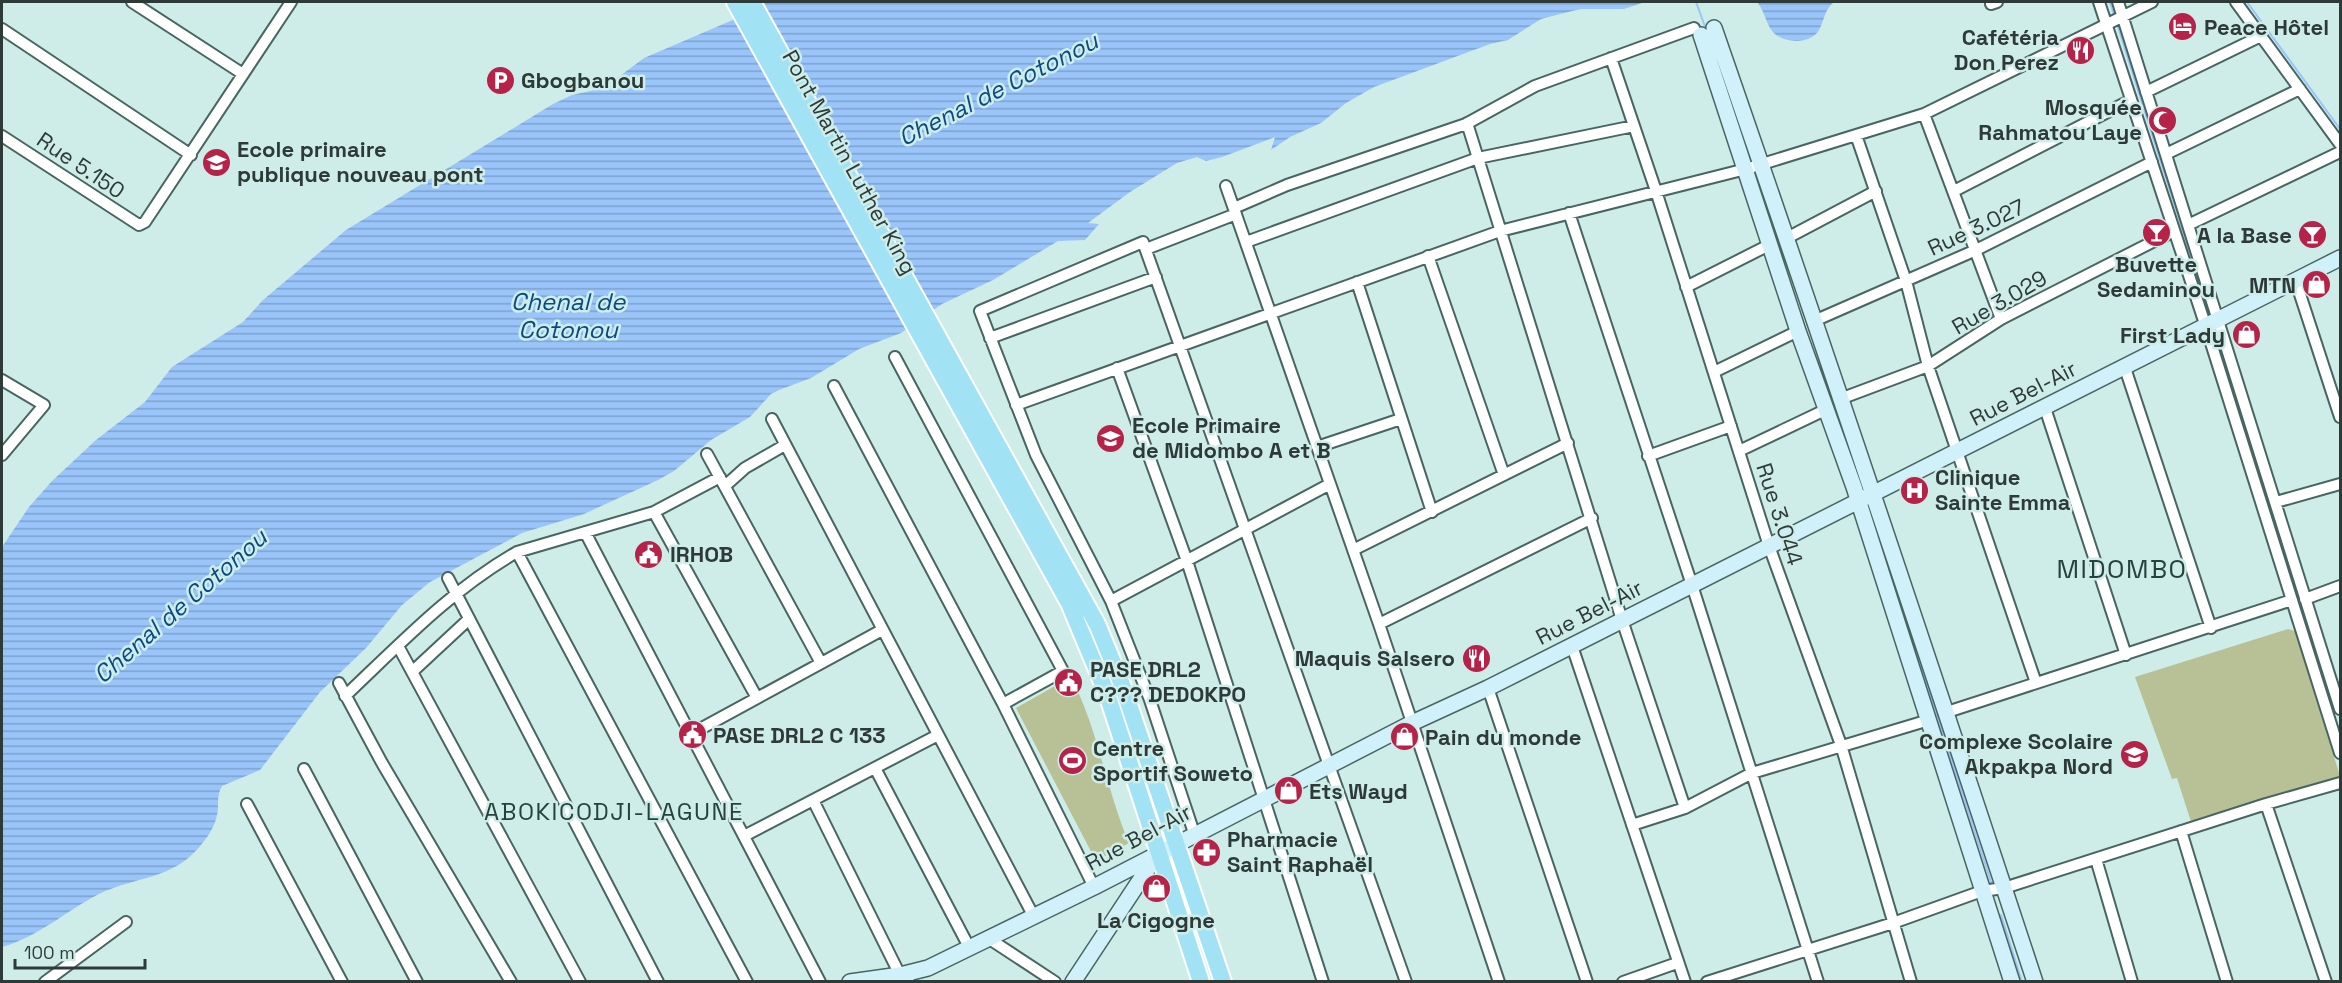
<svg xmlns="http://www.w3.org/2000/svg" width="2342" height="983" font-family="'Space Grotesk',sans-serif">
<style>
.grass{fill:#b8c095}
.water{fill:url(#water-rules)}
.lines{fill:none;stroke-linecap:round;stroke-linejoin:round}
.stream{stroke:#99c5fa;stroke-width:2}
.street-casing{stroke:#496561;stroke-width:14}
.secondary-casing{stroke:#496561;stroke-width:18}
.primary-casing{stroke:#fff;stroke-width:20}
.street{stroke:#fff;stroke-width:10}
.secondary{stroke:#d0f0fa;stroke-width:15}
.primary{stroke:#a1e2f4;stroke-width:16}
.labels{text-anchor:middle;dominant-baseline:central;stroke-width:5;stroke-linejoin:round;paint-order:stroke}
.poi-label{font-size:22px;font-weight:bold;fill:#2e3a38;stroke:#ceede8;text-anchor:start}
.street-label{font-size:22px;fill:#2e3a38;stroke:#ceede8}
.water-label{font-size:24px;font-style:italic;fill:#0a4987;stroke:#ceede8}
.neighbourhood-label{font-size:24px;letter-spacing:1.5px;fill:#27413e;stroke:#ceede8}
.quarter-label{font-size:26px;letter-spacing:1.5px;fill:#27413e;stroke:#ceede8}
</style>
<defs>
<pattern id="water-rules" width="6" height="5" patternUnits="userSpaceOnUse" patternTransform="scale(1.5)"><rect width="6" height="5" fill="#99c5fa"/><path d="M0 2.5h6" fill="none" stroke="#7da1cb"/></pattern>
</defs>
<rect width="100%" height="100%" fill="#ceede8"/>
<path class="grass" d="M2288 629 2295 631 2340 776 2192 825 2177 778 2172 779 2135 677Z
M1071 677C1098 729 1106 789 1129 843L1096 861 1016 708Z"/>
<path class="water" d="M766 2H1645L1624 9H1581L1560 14 1541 19 1508 40 1490 44 1374 87 1346 103 1321 123 1290 137 1271 150 1275 137 1222 157 1206 161 1197 157 1177 163 1130 192 1088 223 1099 224 1085 240 1058 241 993 280 942 304 901 333 859 349 811 378 779 390 771 394 750 417 711 440 674 471 658 480 584 514 522 533 430 582 402 605 366 648 320 692 260 770 222 786C218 793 218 800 218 808 217 823 210 834 201 845 173 880 136 876 99 894 66 911 38 937 2 947V547L29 507 52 481 96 440 145 402 172 367 243 322 263 300 346 230 553 104 572 95 604 88 644 58 749 13Z
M1757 2H1834C1824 10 1825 19 1819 30 1810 45 1783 44 1772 31 1766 23 1764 10 1757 2Z"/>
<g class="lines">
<path class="stream" d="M1696 2 1707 32
M2110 2 2114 15
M2247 2 2340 129
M2118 27 2204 298
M1724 80 1751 160
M1755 173 1802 307
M1870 509 1992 885
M2270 512 2340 735
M2001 915 2022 982"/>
<defs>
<path id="street" d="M132 2 243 74
M2099 2 2206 327 2340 753
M2118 2 2340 709
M2236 2 2340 144
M1991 4 1997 2
M2 29 191 155
M1611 58 1656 191 1769 546 1841 745 1911 982
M2146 92 2261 36
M1924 114 2001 319
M1467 123 1622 620 1685 808
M1856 135 1906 281 1928 366 2036 683
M2 136 139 225 145 222 291 2
M2166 154 2300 89
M1226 186 1379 624 1499 982
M1954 191 2131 100
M1234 208 1287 185 1466 124 1535 86 1694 28
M1569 213 1692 585 1818 982
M2188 225 2340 152
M1787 238 1876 191
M1246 242 1478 158 1634 126
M1146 249 1236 214
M1428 256 1504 475
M1357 282 1432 512
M2296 282 2340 417
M1686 287 1771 244
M1814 321 1976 250 2152 162
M990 338 1156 277
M895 357 1063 671 1003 704
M1117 368 1187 561 1323 982
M2125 368 2211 628
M1714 372 1798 331
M2 380 44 405 2 455
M834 386 1003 704 1094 887
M1840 399 1928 366 2001 319 2174 231
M1016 405 1500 231 1746 169 1924 114 2152 2
M2045 408 2126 655
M772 419 1033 915
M1317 447 1401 419
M1739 451 1825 410
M707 454 821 663
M1648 456 1731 426
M725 486 745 468 785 445
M2276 502 2340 484
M654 512 757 698
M585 532 820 982
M1353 550 1568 443
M517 552 747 982
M448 578 658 982
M2305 599 2340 586
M1111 601 1330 484
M1379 624 1592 518
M398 646 580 982
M1572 646 1685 982
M412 672 469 619
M339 683 382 763 511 982
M1488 688 1587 982
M345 696C400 644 452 589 517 552L654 512 720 477
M1944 713 2292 600
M691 734 882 630
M875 768 969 947
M304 769 417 982
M813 800 900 975 909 982
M247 804 342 982
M2266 804 2326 982
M1632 825 1685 808 1752 773 1929 720
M2181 831 2227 982
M1194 833 1150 700 1111 601 1036 455 980 311 1143 242 1406 982
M744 836 938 735
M2096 859 2132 982
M988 938 1055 982
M45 982 126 922
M1623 982 1677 963
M1707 982 1893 923 1982 891 2004 888 2266 804 2340 783"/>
<path id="secondary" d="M1714 28C1824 345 1930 663 2035 982
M1701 35 1798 331 1854 487 2012 982
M850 982 900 975 928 968 1094 887 1412 723 1488 688 2340 258
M1073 982 1158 853"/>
<path id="primary" d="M735 2 1069 603 1107 694 1201 982
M752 2 1097 624 1123 687 1223 982"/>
</defs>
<use href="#street" class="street-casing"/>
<use href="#secondary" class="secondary-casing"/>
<use href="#primary" class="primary-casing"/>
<use href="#street" class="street"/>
<use href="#secondary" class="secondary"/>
<use href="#primary" class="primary"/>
</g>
<defs>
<symbol id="hotel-disc" viewBox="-11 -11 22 22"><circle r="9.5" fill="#b52348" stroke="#ceede8"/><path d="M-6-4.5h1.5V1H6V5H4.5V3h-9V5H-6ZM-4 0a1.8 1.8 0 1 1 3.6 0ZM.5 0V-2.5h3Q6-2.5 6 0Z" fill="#fff"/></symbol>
<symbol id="restaurant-disc" viewBox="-11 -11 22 22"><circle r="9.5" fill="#b52348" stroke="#ceede8"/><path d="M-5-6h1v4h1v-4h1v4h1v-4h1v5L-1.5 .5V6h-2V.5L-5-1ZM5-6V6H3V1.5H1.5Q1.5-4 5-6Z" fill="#fff"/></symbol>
<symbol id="parking-disc" viewBox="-11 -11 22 22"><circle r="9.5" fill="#b52348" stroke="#ceede8"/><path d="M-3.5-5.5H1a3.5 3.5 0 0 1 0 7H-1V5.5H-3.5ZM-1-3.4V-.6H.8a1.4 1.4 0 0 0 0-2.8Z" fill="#fff"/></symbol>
<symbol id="mosque-disc" viewBox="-11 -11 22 22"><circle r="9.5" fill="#b52348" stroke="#ceede8"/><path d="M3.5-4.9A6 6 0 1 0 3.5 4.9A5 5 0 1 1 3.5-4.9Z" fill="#fff"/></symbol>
<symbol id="school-disc" viewBox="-11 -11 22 22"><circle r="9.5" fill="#b52348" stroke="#ceede8"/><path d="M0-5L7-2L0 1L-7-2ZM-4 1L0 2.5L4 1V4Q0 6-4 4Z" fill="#fff"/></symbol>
<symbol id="bar-disc" viewBox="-11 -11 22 22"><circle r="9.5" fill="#b52348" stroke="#ceede8"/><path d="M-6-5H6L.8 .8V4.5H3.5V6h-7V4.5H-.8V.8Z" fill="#fff"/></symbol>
<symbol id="shop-disc" viewBox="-11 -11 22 22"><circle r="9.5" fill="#b52348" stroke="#ceede8"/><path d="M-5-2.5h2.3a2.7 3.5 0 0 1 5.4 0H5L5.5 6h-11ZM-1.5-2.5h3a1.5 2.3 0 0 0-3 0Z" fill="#fff"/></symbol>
<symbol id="hospital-disc" viewBox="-11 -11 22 22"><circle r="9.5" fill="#b52348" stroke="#ceede8"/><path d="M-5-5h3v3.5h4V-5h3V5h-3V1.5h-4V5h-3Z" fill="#fff"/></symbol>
<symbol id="civic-disc" viewBox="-11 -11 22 22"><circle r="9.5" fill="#b52348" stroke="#ceede8"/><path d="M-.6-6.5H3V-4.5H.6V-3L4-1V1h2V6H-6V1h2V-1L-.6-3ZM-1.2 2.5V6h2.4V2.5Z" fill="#fff"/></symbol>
<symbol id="stadium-disc" viewBox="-11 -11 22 22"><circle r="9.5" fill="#b52348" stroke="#ceede8"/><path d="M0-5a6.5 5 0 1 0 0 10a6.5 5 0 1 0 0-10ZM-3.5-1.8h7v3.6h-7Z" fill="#fff"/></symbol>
<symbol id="pharmacy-disc" viewBox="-11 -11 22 22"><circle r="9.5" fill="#b52348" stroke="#ceede8"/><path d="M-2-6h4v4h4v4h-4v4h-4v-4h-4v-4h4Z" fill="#fff"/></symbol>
</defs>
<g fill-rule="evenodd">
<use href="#hotel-disc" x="2166" y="10" width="33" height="33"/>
<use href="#restaurant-disc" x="2064" y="34" width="33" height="33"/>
<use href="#parking-disc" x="484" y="64" width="33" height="33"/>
<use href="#mosque-disc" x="2146" y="104" width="33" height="33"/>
<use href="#school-disc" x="200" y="146" width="33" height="33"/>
<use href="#bar-disc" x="2140" y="216" width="33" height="33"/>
<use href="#bar-disc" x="2296" y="218" width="33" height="33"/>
<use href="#shop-disc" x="2300" y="268" width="33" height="33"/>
<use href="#shop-disc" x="2230" y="318" width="33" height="33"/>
<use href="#school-disc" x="1094" y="422" width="33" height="33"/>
<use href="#hospital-disc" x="1898" y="474" width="33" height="33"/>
<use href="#civic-disc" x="632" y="538" width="33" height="33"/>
<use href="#restaurant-disc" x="1460" y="642" width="33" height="33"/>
<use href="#civic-disc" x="1052" y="666" width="33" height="33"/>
<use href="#civic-disc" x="676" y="718" width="33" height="33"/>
<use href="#shop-disc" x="1388" y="720" width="33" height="33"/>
<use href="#school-disc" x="2118" y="738" width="33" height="33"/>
<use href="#stadium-disc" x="1056" y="744" width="33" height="33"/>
<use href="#shop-disc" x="1272" y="774" width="33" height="33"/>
<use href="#pharmacy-disc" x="1190" y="836" width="33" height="33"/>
<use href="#shop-disc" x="1140" y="872" width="33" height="33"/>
</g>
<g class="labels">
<g class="poi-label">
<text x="2204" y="27">Peace Hôtel</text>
<text x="2059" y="37" text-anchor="end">Cafétéria<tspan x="2059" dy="25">Don Perez</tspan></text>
<text x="521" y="80">Gbogbanou</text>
<text x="2142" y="107" text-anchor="end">Mosquée<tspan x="2142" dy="25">Rahmatou Laye</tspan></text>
<text x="237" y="149">Ecole primaire<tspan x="237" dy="25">publique nouveau pont</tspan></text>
<text x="2292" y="235" text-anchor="end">A la Base</text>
<text x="2156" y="264" text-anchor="middle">Buvette<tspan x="2156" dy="25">Sedaminou</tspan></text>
<text x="2296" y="285" text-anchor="end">MTN</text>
<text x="2225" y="335" text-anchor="end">First Lady</text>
<text x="1132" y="425">Ecole Primaire<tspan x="1132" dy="25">de Midombo A et B</tspan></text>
<text x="1935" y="477">Clinique<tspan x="1935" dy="25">Sainte Emma</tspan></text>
<text x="670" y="554">IRHOB</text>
<text x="1455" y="658" text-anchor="end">Maquis Salsero</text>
<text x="1090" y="669">PASE DRL2<tspan x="1090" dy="25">C??? DEDOKPO</tspan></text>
<text x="713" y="735">PASE DRL2 C 133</text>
<text x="1425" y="737">Pain du monde</text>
<text x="2113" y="741" text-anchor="end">Complexe Scolaire<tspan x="2113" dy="25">Akpakpa Nord</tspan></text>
<text x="1093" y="748">Centre<tspan x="1093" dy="25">Sportif Soweto</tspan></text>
<text x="1309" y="791">Ets Wayd</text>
<text x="1227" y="839">Pharmacie<tspan x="1227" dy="25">Saint Raphaël</tspan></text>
<text x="1156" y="920" text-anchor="middle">La Cigogne</text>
</g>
<g class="street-label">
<text transform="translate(850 162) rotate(61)">Pont Martin Luther King</text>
<text transform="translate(81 165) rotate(34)">Rue 5.150</text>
<text transform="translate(1976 227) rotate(-25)">Rue 3.027</text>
<text transform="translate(1999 302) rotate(-30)">Rue 3.029</text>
<text transform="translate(2023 393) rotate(-27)">Rue Bel-Air</text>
<text transform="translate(1780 514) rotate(72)">Rue 3.044</text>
<text transform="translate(1589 612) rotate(-27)">Rue Bel-Air</text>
<text transform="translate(1138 837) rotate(-28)">Rue Bel-Air</text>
</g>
<g class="water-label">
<text transform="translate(998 89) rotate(-27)">Chenal de Cotonou</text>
<text x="568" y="301">Chenal de<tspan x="568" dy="28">Cotonou</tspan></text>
<text transform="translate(180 606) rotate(-41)">Chenal de Cotonou</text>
</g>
<g class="neighbourhood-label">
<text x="614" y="811">ABOKICODJI-LAGUNE</text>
</g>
<g class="quarter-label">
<text x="2122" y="569">MIDOMBO</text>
</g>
</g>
<rect width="2342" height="983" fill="none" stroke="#2e3a38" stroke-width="6"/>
<path d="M15 959v9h130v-9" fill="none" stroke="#2e3a38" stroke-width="3"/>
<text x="24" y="959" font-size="18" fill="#2e3a38" stroke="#ceede8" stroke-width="4.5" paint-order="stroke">100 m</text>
</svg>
